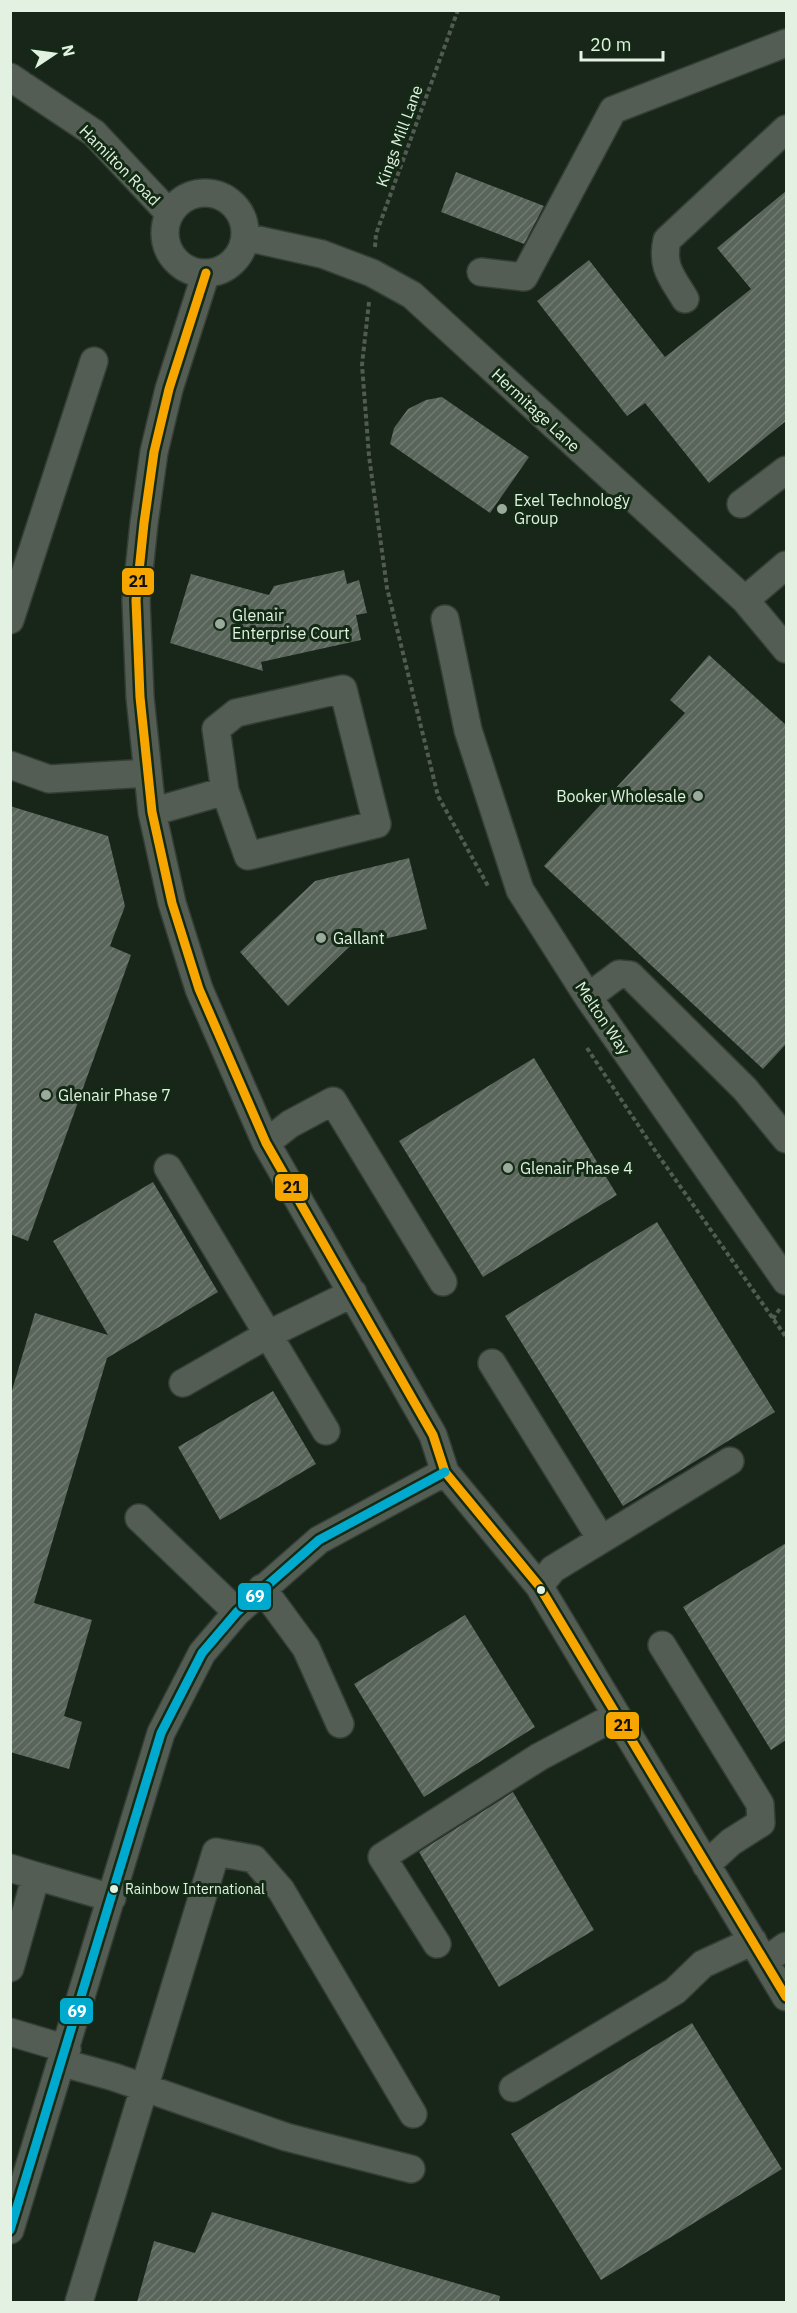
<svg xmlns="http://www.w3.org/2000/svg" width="797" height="2313" font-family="'IBM Plex Sans',sans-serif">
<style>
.building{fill:url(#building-hatch)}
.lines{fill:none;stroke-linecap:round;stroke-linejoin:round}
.minor-casing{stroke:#343e35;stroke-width:30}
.path{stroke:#525b52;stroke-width:4;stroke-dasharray:4.5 3;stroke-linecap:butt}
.minor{stroke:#535d53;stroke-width:27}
.bus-1-casing{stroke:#132a14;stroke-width:14}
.bus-2-casing{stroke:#132a14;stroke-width:14}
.bus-1{stroke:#f7a600;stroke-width:9}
.bus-2{stroke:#00a9ce;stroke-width:9}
.poi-dot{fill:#9baa9c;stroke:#132a14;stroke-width:2}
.bus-dot{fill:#e2f1e2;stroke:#132a14;stroke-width:2}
.labels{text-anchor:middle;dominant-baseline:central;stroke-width:6;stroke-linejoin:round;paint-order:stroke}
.bus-label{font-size:14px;fill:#e2f1e2;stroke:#132a14;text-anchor:start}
.street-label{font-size:16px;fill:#e2f1e2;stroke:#132a14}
.poi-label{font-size:16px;fill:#e2f1e2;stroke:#132a14;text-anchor:start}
.line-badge{stroke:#132a14;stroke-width:2}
.badge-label{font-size:16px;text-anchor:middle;font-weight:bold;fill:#fff}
.pale-badge-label{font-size:16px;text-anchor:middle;font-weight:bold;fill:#111}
</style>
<defs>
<pattern id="building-hatch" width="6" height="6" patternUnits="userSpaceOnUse" patternTransform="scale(1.5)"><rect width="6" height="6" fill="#59645a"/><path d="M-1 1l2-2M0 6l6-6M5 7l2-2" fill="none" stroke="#717b71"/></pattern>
</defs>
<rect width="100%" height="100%" fill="#182519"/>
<path class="building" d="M456 172 544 206 524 244 441 212Z
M786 191V421L709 483 645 403 627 416 537 301 589 260 665 357 751 289 717 248Z
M442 397 529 457 490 513 390 444 394 428 408 409 426 400Z
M344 570 347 584 359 580 367 613 356 615 361 640 261 662 263 671 170 643 191 574 269 595 274 586Z
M709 655 786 725V1044L763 1069 544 866 685 713 670 700Z
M10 806 108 836 125 906 110 946 131 955 28 1241 10 1234Z
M409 858 427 929 349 947 288 1006 240 952 315 881Z
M534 1058 617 1195 483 1277 399 1141Z
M153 1182 218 1292 107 1358 34 1603 92 1620 64 1716 82 1722 69 1769 10 1752V1397L35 1313 108 1335 53 1241Z
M657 1222 775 1412 623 1506 505 1316Z
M273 1391 316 1464 220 1520 178 1447Z
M786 1543V1740L771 1750 683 1607Z
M465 1615 535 1727 424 1797 354 1684Z
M513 1792 594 1930 499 1987 419 1852Z
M692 2023 782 2169 601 2280 511 2134Z
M212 2212 500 2296 499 2302H137L154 2241 195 2253Z"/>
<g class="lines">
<defs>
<path id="minor" d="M10 77 94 133 169 213
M165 233a40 40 0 1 1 80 0a40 40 0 1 1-80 0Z
M245 237 322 254 372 273 412 295 745 600 786 649
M481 272 524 277 613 110 786 43
M206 273 169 389 154 452 144 523 136 600 140 697 152 812 172 903 199 989 266 1143 433 1435 445 1472 539 1586 786 1997
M685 299C672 277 661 267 667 240L786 129
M741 504 786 470
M745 600 786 565
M445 619 468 730 520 890 588 997 786 1281
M10 620 94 361
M343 689 377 824 248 856 225 791 216 729 236 713Z
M10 765 49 779 148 773
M152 812 225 791
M588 997 619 974 630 975 745 1089 786 1139
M266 1143 290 1124 333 1101 443 1282
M168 1168 326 1431
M492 1363 601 1539
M183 1383 267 1335 353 1293
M139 1518 237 1612
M539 1586 553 1569 730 1461
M262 1588 306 1648 340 1724
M662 1645 760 1804 761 1823 731 1842 706 1865
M10 1868 36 1876
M437 1944 382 1857 539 1757 616 1716
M765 1961 786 1946
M10 1968 36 1876 112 1898
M10 2032 67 2049
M63 2063 114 2077 286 2137 411 2169
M513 2088 675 1991 703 1964 753 1941
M10 2230 161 1733 202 1653 237 1612 319 1540 445 1472
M79 2302 216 1852 254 1859 281 1890 413 2114"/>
</defs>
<use href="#minor" class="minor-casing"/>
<path class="path" d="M375 247 376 234 458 10
M369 302 362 365 369 456 387 588 438 796 488 886
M587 1048 656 1152 786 1337
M773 1319 781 1307"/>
<use href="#minor" class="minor"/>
<defs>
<path id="bus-1" d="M206 273 169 389 154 452 144 523 136 600 140 697 152 812 172 903 199 989 266 1143 433 1435 445 1472 539 1586 786 1997"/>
<path id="bus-2" d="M10 2230 161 1733 202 1653 237 1612 319 1540 445 1472"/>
</defs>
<use href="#bus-1" class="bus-1-casing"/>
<use href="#bus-2" class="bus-2-casing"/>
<use href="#bus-1" class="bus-1"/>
<use href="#bus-2" class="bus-2"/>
</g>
<g class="poi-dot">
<circle cx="502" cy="509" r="6"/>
<circle cx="220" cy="624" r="6"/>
<circle cx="698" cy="796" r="6"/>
<circle cx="321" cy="938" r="6"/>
<circle cx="46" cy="1095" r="6"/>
<circle cx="508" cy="1168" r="6"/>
</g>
<g class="bus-dot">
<circle cx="541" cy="1590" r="5"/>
<circle cx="114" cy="1889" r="5"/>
</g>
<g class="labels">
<g class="bus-label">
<text x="125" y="1889">Rainbow International</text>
</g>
<g class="street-label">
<text transform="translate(399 136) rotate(-70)">Kings Mill Lane</text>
<text transform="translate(120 165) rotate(45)">Hamilton Road</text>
<text transform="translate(536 410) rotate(43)">Hermitage Lane</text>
<text transform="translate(603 1018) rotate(56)">Melton Way</text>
</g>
<g class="poi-label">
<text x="514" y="500">Exel Technology<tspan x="514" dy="18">Group</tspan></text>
<text x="232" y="615">Glenair<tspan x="232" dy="18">Enterprise Court</tspan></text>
<text x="686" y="796" text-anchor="end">Booker Wholesale</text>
<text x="333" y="938">Gallant</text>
<text x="58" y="1095">Glenair Phase 7</text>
<text x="520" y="1168">Glenair Phase 4</text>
</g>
</g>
<g class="line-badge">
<rect x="121" y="567" width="34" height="29" rx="6" fill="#f7a600"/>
<rect x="274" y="1173" width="35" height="29" rx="6" fill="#f7a600"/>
<rect x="237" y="1582" width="35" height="29" rx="6" fill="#00a9ce"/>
<rect x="605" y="1711" width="35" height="29" rx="6" fill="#f7a600"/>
<rect x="59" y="1997" width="35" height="28" rx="6" fill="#00a9ce"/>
</g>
<g class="badge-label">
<text x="255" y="1602">69</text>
<text x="77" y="2017">69</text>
</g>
<g class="pale-badge-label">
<text x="138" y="587">21</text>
<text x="292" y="1193">21</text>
<text x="623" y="1731">21</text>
</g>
<rect width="797" height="2313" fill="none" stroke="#e2f1e2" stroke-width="24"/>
<g transform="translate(54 54) rotate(77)" stroke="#132a14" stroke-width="4.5" paint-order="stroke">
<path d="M0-4.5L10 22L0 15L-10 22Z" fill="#e2f1e2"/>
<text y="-9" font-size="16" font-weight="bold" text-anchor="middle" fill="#e2f1e2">N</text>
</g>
<path d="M581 51v9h82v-9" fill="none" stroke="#e2f1e2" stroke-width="3"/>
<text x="590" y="51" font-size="18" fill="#e2f1e2" stroke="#132a14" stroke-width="4.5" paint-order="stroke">20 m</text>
</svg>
